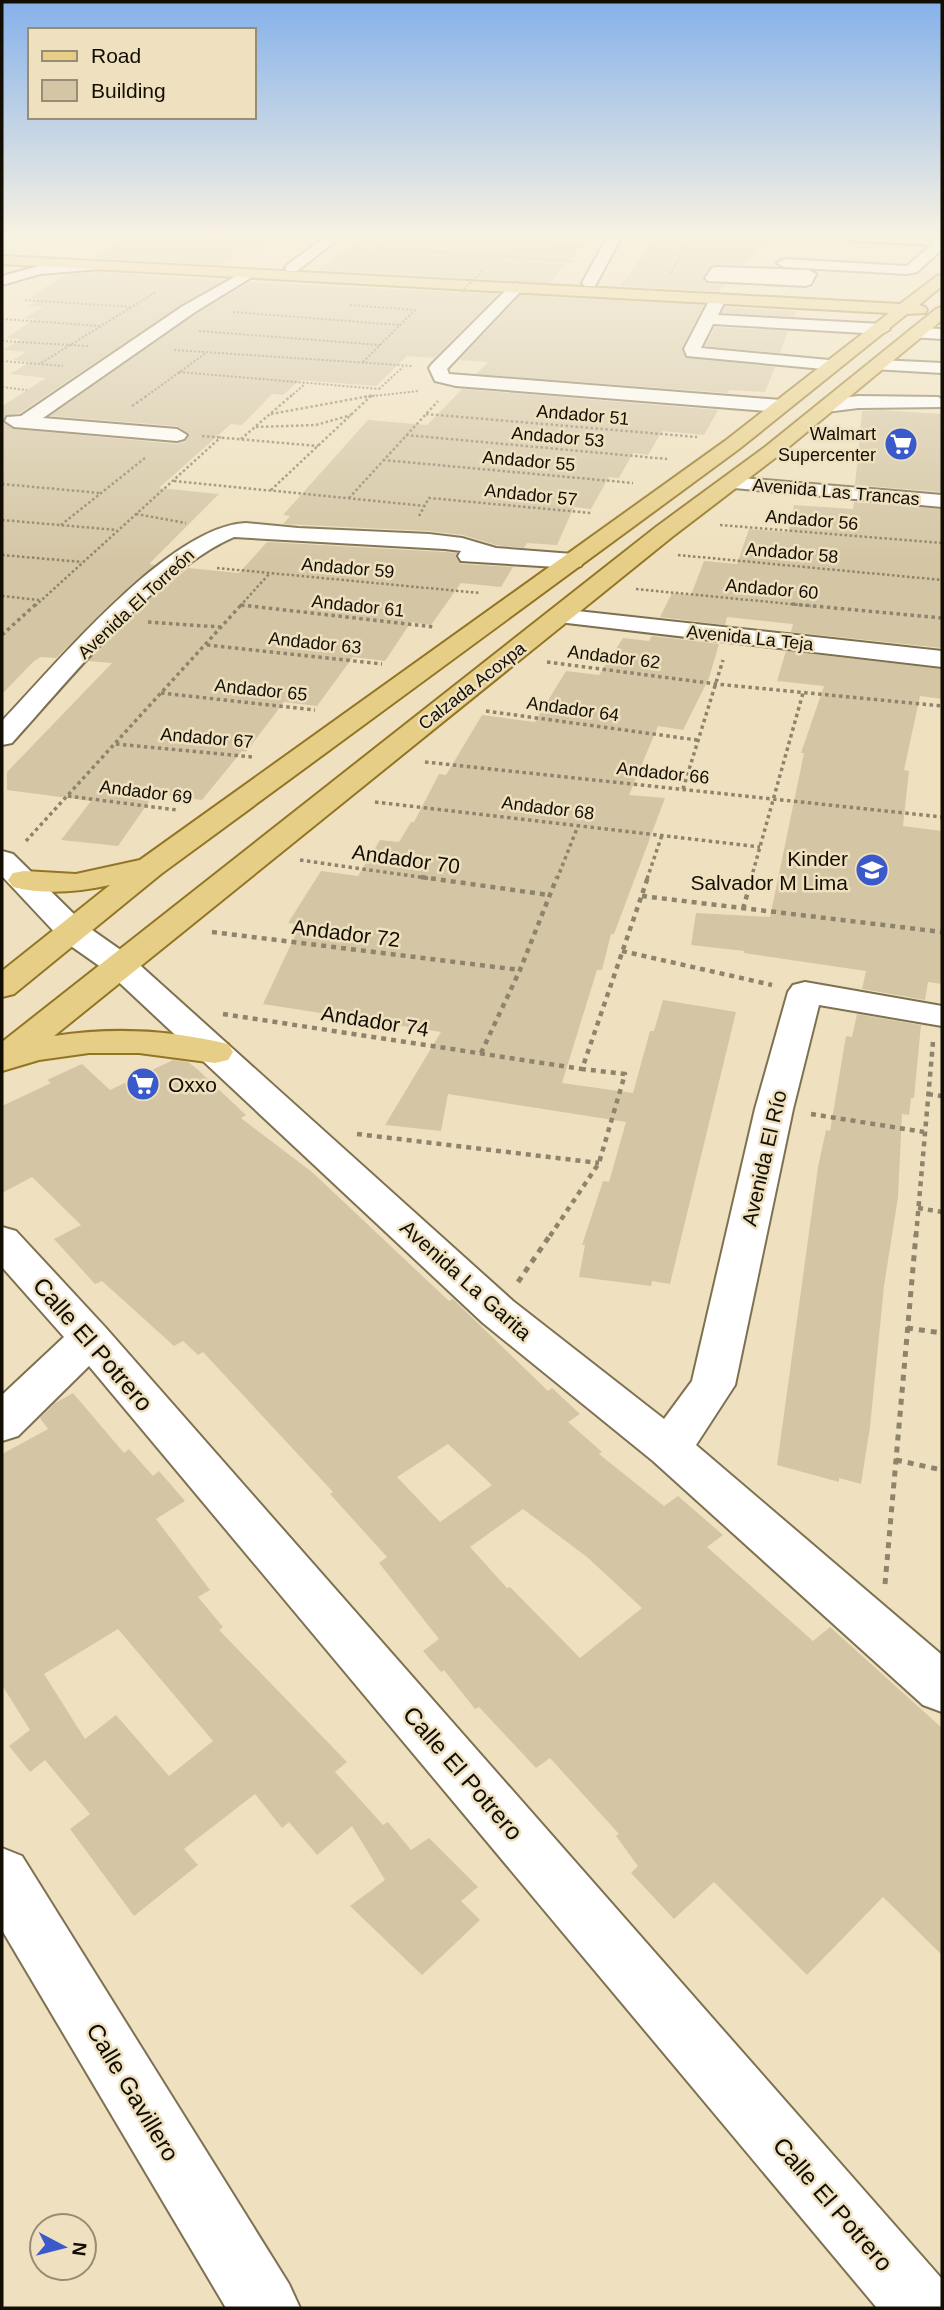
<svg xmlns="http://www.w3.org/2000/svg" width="944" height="2310" font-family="Arial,sans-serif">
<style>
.building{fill:#d4c6a5;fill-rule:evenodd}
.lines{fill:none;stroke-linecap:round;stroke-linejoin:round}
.minor-casing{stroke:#7e7152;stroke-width:4}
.major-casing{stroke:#927524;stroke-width:4}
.path-far4{stroke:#8e846c;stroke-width:2;stroke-dasharray:2 2;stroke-linecap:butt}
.path-far3{stroke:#8e846c;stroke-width:2.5;stroke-dasharray:2.5 2.5;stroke-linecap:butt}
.path-far2{stroke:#8e846c;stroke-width:3.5;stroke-dasharray:3.5 3.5;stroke-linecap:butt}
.path-far1{stroke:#8e846c;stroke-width:4.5;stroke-dasharray:5 5;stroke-linecap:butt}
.path{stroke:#8e846c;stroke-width:5;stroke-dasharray:6 6;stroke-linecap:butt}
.minor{fill:#fff;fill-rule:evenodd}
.major{fill:#e7ce86;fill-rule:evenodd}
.path-bridge{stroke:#8e846c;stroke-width:2;stroke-dasharray:2 2;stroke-linecap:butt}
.labels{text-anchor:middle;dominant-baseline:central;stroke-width:5;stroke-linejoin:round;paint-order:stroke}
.far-street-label{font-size:18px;fill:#120e03;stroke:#efe1bf}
.far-poi-label{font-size:18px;fill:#120e03;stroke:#efe1bf;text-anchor:end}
.poi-label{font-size:21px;fill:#120e03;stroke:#efe1bf;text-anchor:end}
.street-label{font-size:21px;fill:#120e03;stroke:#efe1bf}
.near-street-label{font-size:24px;fill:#120e03;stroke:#efe1bf}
</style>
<rect width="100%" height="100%" fill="#efe1bf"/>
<path class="building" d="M128 236H265L219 265 92 258Z
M364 236H588L550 283 318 270Z
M657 236 696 237 774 236 744 265 710 266 702 278 708 284H725L718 292 620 286Z
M98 272 224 280 182 304 20 413 5 416 2 422 13 429 177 444 185 442 190 434 177 426 50 416 196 314 249 282 498 294 434 358 407 356 376 386 300 380 283 395 272 394 242 425 231 424 159 488 219 494 149 564 155 565 113 601 56 658 41 657 34 661 2 694V406L46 378 10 374 30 362 13 360 26 352 3 350 21 339 6 338 35 319 24 318 43 307 28 306 40 299 29 298 66 274Z
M521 295 704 305 682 348 685 357 775 367 765 392 729 390 728 393 476 374 488 362 459 360Z
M725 307 796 311 794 317 722 313Z
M715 327 788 331 780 353 705 346Z
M462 389 718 410 704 435 662 431 648 455 633 453 619 478 609 477 591 509 574 507 557 545 527 543 524 548 496 545 463 535 429 531 283 524 290 516 283 515 368 420 427 425Z
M881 410 942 414V492L855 485 862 411Z
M854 502 942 509V648L791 632 793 624 727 617 725 625 660 617 672 593 691 595 704 561 737 564 749 529 788 532 794 505 853 509Z
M267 542 445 552 457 553 456 557 461 564 513 567 501 587 461 583 431 625 411 622 385 661 353 657 317 706 284 702 246 752 242 751 202 800 155 793 118 846 61 840 91 801 7 790V772L112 663 88 661 146 602 188 568 239 573Z
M652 636 719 644 709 678 683 730 658 726 629 795 665 798 614 934H611L602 970H597L562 1083 633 1093 650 1031H654L663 1000 736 1012 670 1284 652 1281 651 1286 579 1277 585 1245H582L603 1181 609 1182 626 1122 448 1094 441 1131 385 1125 441 1032 263 1004 300 925 288 923 321 871 358 876 380 840 399 842 411 822H414L439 774 446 775 482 715 535 722 566 671 599 675 623 638 649 641Z
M786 651 942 669V699L920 696 904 770 909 771 903 826 942 831V984L928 982 925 1000 862 989 866 971 744 953V951L691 945 696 913 770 917 804 753H801L824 686 777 681Z
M857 1014 921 1025 914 1098H911L909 1115 902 1114 898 1197 884 1286 870 1427 861 1484 839 1478V1482L777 1465 818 1167 826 1130 830 1131 846 1036 852 1037Z
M173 1060 188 1062 197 1069 246 1115 241 1118 312 1172 449 1301 453 1299 548 1391 552 1388 580 1414 568 1422 602 1452 599 1454 664 1506 678 1496 723 1535 707 1547 813 1641 830 1627 942 1728V1955L883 1897 807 1975 714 1882 674 1919 631 1873 638 1866 616 1836 619 1834 550 1758 536 1768 479 1707 475 1709 444 1670 441 1672 423 1651 439 1639 379 1563 387 1557 330 1494 333 1492 203 1352 198 1355 183 1341 174 1346 102 1281 95 1284 54 1239 81 1225 32 1177 2 1193V1106L51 1083 47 1080 82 1064 110 1090ZM448 1444 492 1485 440 1522 397 1477ZM523 1509 587 1557 642 1608 580 1658 510 1587 507 1588 470 1547Z
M73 1393 124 1453 129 1449 153 1476 159 1471 185 1501 156 1519 210 1590 198 1597 223 1627 219 1630 347 1762 335 1772 383 1825 388 1822 411 1850 429 1838 478 1887 461 1901 480 1920 422 1975 350 1906 385 1880 352 1826 317 1855 289 1822 282 1828 255 1794 184 1849 198 1865 134 1916 70 1829 90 1814 45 1760 30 1772 9 1746 30 1730 2 1685V1454L48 1429 40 1418 55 1403ZM118 1629 213 1741 169 1776 116 1715 85 1739 44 1674Z"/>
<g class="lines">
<defs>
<path id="minor" d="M2 236H15L2 243Z
M327 236H342L297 271H287L285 268 287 265Z
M608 236H622L595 286H585L582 283Z
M839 236 942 237V249L917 272 907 274 784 267 777 263 784 259 907 266 931 245 846 240Z
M96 262 103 266 101 269 40 274 2 285V276L39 266Z
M717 267 809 270 816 274 811 284 806 286 708 281 705 278 712 268Z
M247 270 254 274 252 277 195 312 43 418 177 429 187 435 184 439 177 441 14 427 5 421 7 417 21 416 183 306Z
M516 283 524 288 521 291 447 369 449 374 781 400 790 406 781 412 456 386 435 381 429 368 432 364 511 285Z
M718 294 726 299 718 315 882 324 890 329 882 334 713 324 701 348 840 361 843 365 834 370 687 356 684 349 710 299Z
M917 328 942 329V339L911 337 909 333 911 329Z
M879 360 942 363V373L873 369 870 365Z
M858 396 938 397 942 399V407L858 408 826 412 817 406 826 400Z
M730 477 942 495V507L723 487 720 483 723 479Z
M246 523 298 528 429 534 462 538 496 548 573 554 581 556 584 561 581 566 573 568 461 561 458 556 461 551 445 549 234 537C155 572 71 678 12 743L2 745V721C55 666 169 526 246 523Z
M559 609 942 651V667L550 621 547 616 550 611Z
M2 851 13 854 85 925 132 958 513 1301 664 1419 692 1381 755 1109 788 992 793 985 805 982 942 1006V1026L819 1005 793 1109 735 1385 696 1445 942 1655V1712L923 1705 653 1461 483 1323 108 972 61 939 2 876Z
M2 1227 16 1231 105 1327 942 2279V2308H877L89 1366 18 1436 2 1441V1395L64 1337 2 1267Z
M2 1848 22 1856 289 2284 300 2308H226L2 1930Z"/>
<path id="major" d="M2 256 900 304 937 276 942 275V286L919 305 925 307 927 310 925 313 907 314 739 449 161 874 14 994 2 997V971L110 885C78 892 45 895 13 887L8 880 13 873 24 871 76 874 140 860 725 441 889 313 2 264Z
M942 307V320L779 455 672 537 54 1036C112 1027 172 1030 228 1044L233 1052 228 1060 215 1063 139 1053H89L39 1060 2 1071V1042L656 527 765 447 936 309Z"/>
</defs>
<use href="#minor" class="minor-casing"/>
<use href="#major" class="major-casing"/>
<path class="path-far4" d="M179 236 268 242
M420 236 583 246
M127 244 142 236
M379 248 573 261
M254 251 276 236
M369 256 395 236
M670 274 692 236
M25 300 131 307
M350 305 415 310
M233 312 399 325
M2 319 100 326
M199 331 380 345
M2 341 88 346
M174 350 413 366
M2 361 63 366
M363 362 416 309
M41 363 156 292
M179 372 379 389
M2 387 27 390
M379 389 403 367
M145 397 206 353
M290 397 305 384
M364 397 419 391"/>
<path class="path-far3" d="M132 406 148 395
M271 414 375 395
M426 414 697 437
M256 427 316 425 351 415
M406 435 667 459
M202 436 318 446
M241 439 292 395
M383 460 633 483
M174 481 426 506
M2 484 100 493
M271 490 372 395
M349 498 438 401
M136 514 186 523
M419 516 429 498 591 513
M2 520 117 530
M61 525 145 458
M720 525 942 543
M2 555 82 562
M678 555 942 580
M217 568 480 593
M636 589 811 606
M2 596 39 600
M241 605 246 606
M35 606 221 437
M240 606 270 573"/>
<path class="path-far2" d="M792 604 942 618
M241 605 434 627
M148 622 220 627
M2 635 36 604
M207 645 382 664
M547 662 716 684 942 706
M161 693 315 710
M486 711 697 740
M116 744 253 757
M425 762 942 817
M683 789 723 660
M68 796 177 810
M375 802 760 847
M26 841 242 604
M300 860 433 879
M557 879 578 826
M647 879 662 835
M751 879 803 693"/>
<path class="path-far1" d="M421 877 549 895
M642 896 942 932
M743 909 752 877
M212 932 520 970
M622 951 772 985
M223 1014 582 1069
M481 1053 520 970 557 877
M928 1094 942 1096
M811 1114 924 1132
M357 1134 599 1163
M918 1208 942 1212
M550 1236 599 1163 625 1074 582 1069 648 877
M916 1236 933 1042"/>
<path class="path" d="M518 1282 551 1234
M907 1328 942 1333
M896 1460 942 1470
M885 1584 916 1234"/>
<use href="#minor" class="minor"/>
<use href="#major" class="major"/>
<path class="path-bridge" d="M461 292 482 271"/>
</g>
<linearGradient id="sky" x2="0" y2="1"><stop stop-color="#85b1ea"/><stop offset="0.42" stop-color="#f8f2e2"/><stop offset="1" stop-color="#f8f2e2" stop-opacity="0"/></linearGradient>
<rect width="944" height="559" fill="url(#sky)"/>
<defs>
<symbol id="supermarket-disc" viewBox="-11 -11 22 22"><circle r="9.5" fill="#3a59cb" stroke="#efe1bf"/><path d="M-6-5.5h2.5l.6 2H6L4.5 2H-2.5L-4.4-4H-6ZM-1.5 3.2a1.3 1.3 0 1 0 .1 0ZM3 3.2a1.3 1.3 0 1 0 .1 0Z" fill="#fff"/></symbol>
<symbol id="school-disc" viewBox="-11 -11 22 22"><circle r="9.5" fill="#3a59cb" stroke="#efe1bf"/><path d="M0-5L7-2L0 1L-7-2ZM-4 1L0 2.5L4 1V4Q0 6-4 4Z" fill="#fff"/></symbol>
</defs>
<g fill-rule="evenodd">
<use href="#supermarket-disc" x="882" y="425" width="38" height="38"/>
<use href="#school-disc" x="853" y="851" width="38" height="38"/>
<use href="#supermarket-disc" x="124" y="1065" width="38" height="38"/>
</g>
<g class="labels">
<g class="far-street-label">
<text transform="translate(583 415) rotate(5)">Andador 51</text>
<text transform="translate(558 437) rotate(5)">Andador 53</text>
<text transform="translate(529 461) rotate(5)">Andador 55</text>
<text transform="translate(836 492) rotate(5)">Avenida Las Trancas</text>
<text transform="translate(531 495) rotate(6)">Andador 57</text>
<text transform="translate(812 520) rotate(5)">Andador 56</text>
<text transform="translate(792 553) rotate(5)">Andador 58</text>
<text transform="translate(348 568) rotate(5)">Andador 59</text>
<text transform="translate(772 589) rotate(5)">Andador 60</text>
<text transform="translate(136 604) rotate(-43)">Avenida El Torreón</text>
<text transform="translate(358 606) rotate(6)">Andador 61</text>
<text transform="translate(750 638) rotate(6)">Avenida La Teja</text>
<text transform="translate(315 643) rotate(6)">Andador 63</text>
<text transform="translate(614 657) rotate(7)">Andador 62</text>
<text transform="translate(472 686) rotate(-38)">Calzada Acoxpa</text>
<text transform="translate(261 690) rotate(6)">Andador 65</text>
<text transform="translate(573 709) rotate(8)">Andador 64</text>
<text transform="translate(207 738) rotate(5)">Andador 67</text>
<text transform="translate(663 773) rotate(6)">Andador 66</text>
<text transform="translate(146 792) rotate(7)">Andador 69</text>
<text transform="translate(548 808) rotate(7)">Andador 68</text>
</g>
<g class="far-poi-label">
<text x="876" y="434">Walmart<tspan x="876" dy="21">Supercenter</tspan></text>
</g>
<g class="poi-label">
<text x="848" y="858">Kinder<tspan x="848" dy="24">Salvador M Lima</tspan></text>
<text x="168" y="1084" text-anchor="start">Oxxo</text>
</g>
<g class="street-label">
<text transform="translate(406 859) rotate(8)">Andador 70</text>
<text transform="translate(346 933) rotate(7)">Andador 72</text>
<text transform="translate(375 1021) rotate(9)">Andador 74</text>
<text transform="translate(764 1158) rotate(-77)">Avenida El Río</text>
<text transform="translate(466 1280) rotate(42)">Avenida La Garita</text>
</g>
<g class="near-street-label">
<text transform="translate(93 1344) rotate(49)">Calle El Potrero</text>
<text transform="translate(463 1773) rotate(49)">Calle El Potrero</text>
<text transform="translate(133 2092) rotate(59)">Calle Gavillero</text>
<text transform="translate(833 2204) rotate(49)">Calle El Potrero</text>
</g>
</g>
<rect width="944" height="2310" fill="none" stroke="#120e03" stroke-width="7"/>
<rect x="28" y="28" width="228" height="91" fill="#efe1bf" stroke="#978d74" stroke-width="2"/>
<rect x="42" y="51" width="35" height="10" fill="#e7ce86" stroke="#978d74" stroke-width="2"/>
<text x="91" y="63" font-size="21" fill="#120e03">Road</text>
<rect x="42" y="80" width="35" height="21" fill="#d4c6a5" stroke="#978d74" stroke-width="2"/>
<text x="91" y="98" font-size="21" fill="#120e03">Building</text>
<g transform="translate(63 2247) rotate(97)"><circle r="33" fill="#efe1bf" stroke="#978d74" stroke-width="2"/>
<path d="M0-5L12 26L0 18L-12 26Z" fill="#3a59cb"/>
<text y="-10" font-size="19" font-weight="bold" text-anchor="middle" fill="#120e03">N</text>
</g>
</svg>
